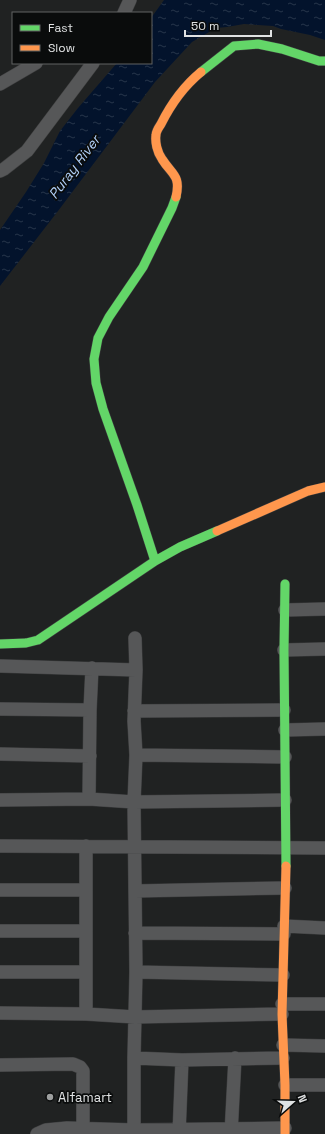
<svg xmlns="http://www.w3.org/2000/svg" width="325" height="1134" font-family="'Space Grotesk',sans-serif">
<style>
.water{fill:url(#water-ripples)}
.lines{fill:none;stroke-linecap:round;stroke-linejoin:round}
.street-casing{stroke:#3d3e3f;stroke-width:14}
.fast-casing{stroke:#3d3e3f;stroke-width:10}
.slow-casing{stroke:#3d3e3f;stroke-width:10}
.street{stroke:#565758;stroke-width:13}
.fast{stroke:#63d668;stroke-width:9}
.slow{stroke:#ff974d;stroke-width:9}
.poi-dot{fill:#9d9f9f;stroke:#0a0c0c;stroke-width:1.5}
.labels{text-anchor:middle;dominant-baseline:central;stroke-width:3.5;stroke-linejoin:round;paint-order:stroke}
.poi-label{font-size:13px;fill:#e0e2e3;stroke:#0a0c0c;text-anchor:start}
.water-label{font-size:14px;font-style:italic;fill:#b0cff7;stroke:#0a0c0c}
</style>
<defs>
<pattern id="water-ripples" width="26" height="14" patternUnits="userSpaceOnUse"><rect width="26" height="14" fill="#03132c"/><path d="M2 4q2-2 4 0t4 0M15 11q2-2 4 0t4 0" fill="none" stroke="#27354a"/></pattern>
</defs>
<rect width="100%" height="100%" fill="#202222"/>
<path class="water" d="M164 0H325V40L310 35 281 29 273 26 244 24 227 27 216 28 192 42 155 82 58 211 0 286V230L26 192 44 163 60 131 78 108 117 63H151V18Z"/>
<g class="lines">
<defs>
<path id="street" d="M124 13 130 0
M0 84 36 63
M0 171 4 169 27 151 93 63
M285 610 325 609
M284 650 325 649
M0 666 136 670
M0 709 90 710
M134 711 284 710
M285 730 325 729
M0 754 90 756
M136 755 285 757
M89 799 90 710 92 668
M0 800 89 799 134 802 285 800
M0 846 325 848
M0 890H86
M135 891 285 888
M284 926 325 928
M0 931H86
M135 933 284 934
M0 972H86V1014L0 1013
M86 972V846
M136 972 283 975
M282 1004H325
M86 1014 135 1017 282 1014
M283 1045 325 1046
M134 1058 182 1060 283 1058
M0 1065 73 1064 80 1067 83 1071V1134
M285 1085H325
M37 1134 46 1130 67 1128 134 1130 285 1128
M134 1134V1058L136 972 134 802 136 755 134 721 136 670 135 638
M179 1134 182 1060
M231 1134 235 1058"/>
<path id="fast" d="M201 72 234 46 258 44 282 49 319 61H325
M155 561 137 505 103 409 96 383 94 359 98 338 109 317 143 267 172 208 176 197
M285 584 284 650 286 866
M0 644 26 643 38 640 155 561 180 547 217 531"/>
<path id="slow" d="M176 197C181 175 172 175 162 159 157 152 155 142 156 135 156 131 159 127 161 124 171 104 184 86 201 72
M217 531 308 491 325 487
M285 1134V1085L282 1014 286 866"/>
</defs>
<use href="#street" class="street-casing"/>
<use href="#fast" class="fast-casing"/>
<use href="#slow" class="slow-casing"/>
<use href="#street" class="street"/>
<use href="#fast" class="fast"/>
<use href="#slow" class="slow"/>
</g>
<circle class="poi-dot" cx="50" cy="1097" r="4"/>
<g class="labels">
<g class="poi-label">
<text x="58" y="1097">Alfamart</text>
</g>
<g class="water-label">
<text transform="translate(74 167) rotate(-53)">Puray River</text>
</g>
</g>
<rect x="12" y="12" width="140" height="52" fill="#0a0c0c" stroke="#606262"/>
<rect x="20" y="25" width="20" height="6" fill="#63d668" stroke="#606262"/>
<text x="48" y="32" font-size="12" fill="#e0e2e3">Fast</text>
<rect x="20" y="45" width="20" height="6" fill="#ff974d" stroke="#606262"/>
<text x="48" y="52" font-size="12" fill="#e0e2e3">Slow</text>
<g transform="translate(293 1102) rotate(70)" stroke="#0a0c0c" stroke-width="3" paint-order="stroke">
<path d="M0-3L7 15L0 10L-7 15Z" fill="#e0e2e3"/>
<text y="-6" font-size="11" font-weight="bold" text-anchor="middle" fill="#e0e2e3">N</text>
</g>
<path d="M185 30v6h86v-6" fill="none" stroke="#e0e2e3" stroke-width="2"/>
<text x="191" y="30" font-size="12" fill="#e0e2e3" stroke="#0a0c0c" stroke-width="3" paint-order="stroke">50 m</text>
</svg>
